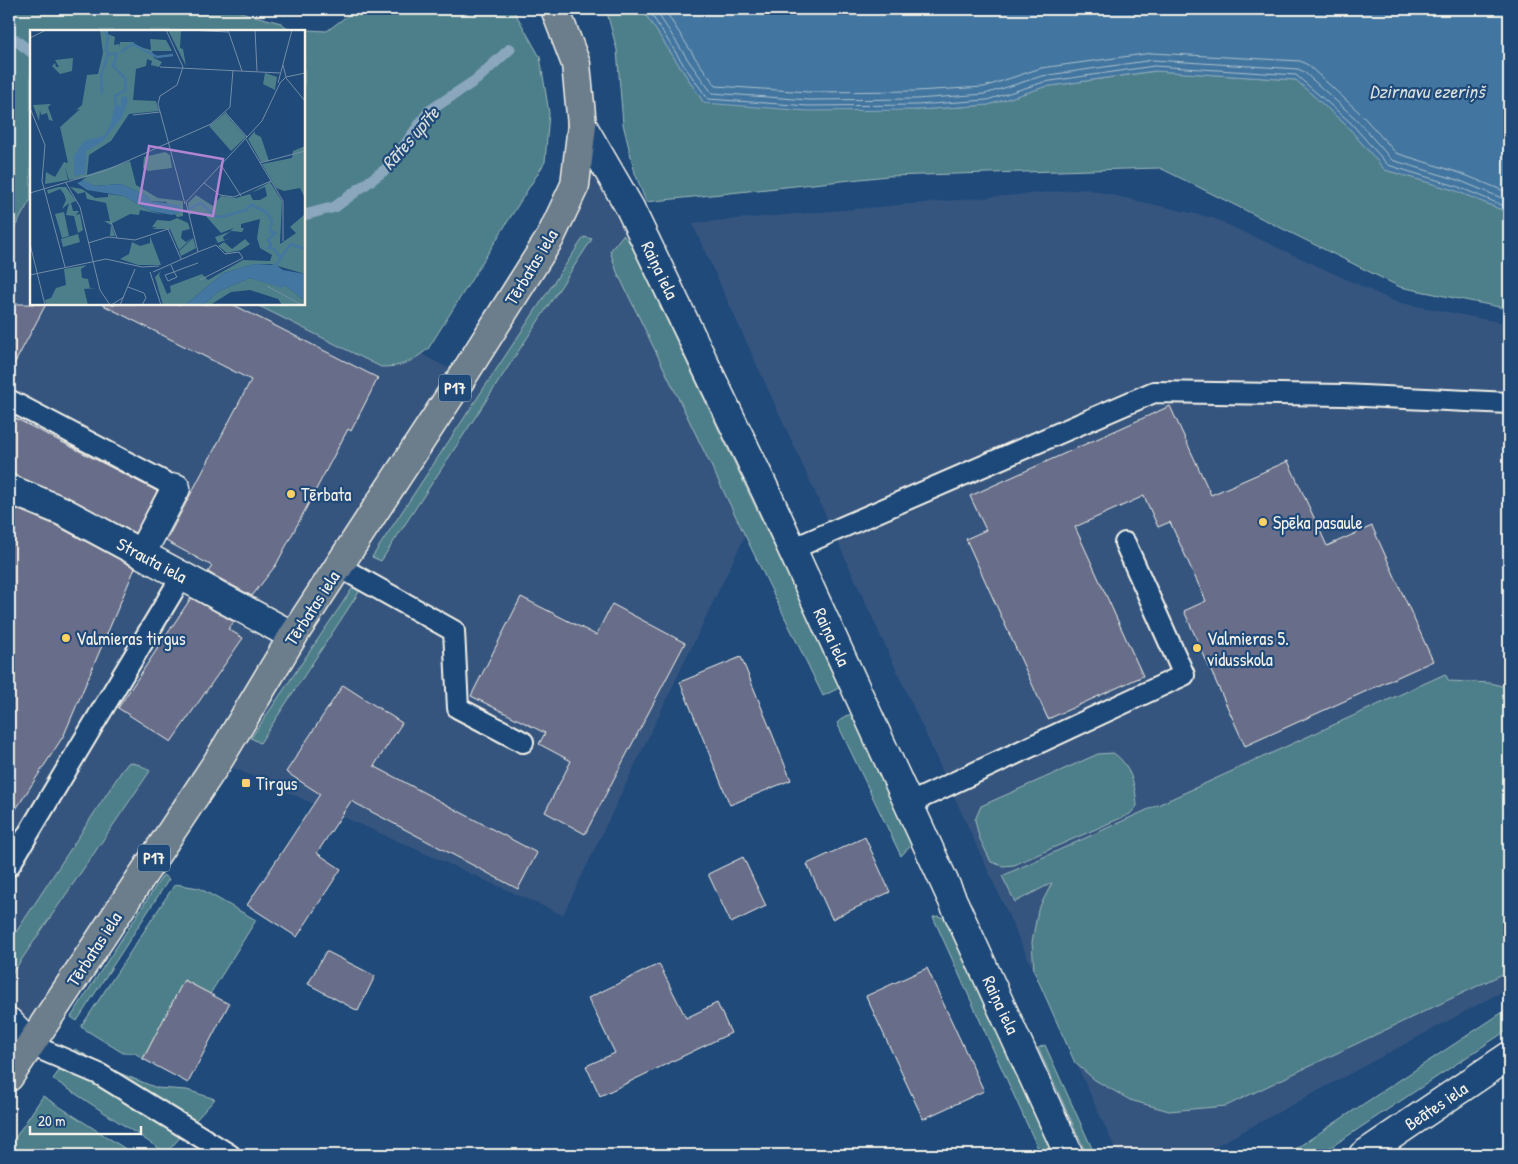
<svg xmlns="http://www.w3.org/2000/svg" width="1518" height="1164" font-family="'Patrick Hand',sans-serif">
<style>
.built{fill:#35557f}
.green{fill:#4d7f8a;stroke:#a0b8b9}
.water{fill:#4376a0;stroke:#8aa7bd}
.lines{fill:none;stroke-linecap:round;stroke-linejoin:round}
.shore{stroke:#adc0cb;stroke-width:1}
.stream{stroke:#8aa7bd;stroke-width:11}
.building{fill:#676e8a;stroke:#f4f1e8}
.service-casing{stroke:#f4f1e8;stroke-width:24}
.minor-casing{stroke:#f4f1e8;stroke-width:31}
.tertiary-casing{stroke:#f4f1e8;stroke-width:31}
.primary-casing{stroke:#f4f1e8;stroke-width:31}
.service{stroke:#1f4a7a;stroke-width:20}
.minor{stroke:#1f4a7a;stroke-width:28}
.tertiary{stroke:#1f4a7a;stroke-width:28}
.primary{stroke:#6c7d8c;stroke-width:28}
.poi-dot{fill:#ffd166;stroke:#1f4a7a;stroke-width:2}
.labels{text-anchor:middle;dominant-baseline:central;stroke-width:4.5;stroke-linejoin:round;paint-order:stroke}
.shield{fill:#1f4a7a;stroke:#b4bfc7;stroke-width:1}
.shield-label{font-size:16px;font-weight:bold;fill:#f4f1e8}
.street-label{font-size:18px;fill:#f4f1e8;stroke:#1f4a7a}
.poi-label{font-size:18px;fill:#f4f1e8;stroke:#1f4a7a;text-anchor:start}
.water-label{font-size:19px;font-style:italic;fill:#d9dfdd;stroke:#1f4a7a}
.inset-river{fill:none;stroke:#4376a0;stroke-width:2.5}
.inset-road{fill:none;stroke:#748da6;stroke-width:1}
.view{fill:#b185d1;fill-opacity:0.15;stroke:#b185d1;stroke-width:2.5}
.inset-edge{fill:none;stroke:#f4f1e8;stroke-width:2.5}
</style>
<rect width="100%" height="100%" fill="#1f4a7a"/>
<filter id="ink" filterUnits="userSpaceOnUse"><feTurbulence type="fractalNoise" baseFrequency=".02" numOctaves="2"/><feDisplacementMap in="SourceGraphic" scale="10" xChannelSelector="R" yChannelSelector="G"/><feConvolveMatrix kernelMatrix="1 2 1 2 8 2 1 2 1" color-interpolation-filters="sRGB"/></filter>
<g filter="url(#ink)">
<path class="built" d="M582 125 766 492 563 915 218 761 9 1077V213L31 176V304H304V292L463 376 550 238Z
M1086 189 1213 218 1396 302 1509 324V988L1199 1155H1118L692 223Z"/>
<path class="green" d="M9 9H185L194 13 237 11 281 23 289 29 327 31 356 9H513L540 57 549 113 545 162 428 349C411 362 403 367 381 367L255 304H304V31H31V199L9 237Z
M606 9H642L704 103 917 110 988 105 1044 87 1156 71 1296 80 1347 126 1385 170 1454 190 1509 213V309L1400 287 1160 168 888 176 646 202 635 173 623 124 617 50Z
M623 235 630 243 841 687 823 696 617 272 610 251Z
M584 237 592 239 381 561 372 557Z
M356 583 363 586 260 743 251 738Z
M1445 674 1449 681 1491 683 1509 688V971L1226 1106 1169 1111 1130 1100 1095 1080 1075 1063 1034 971 1032 942 1038 910 1052 883 1015 902 1002 876Z
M853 714 913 843 901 856 837 723 845 716Z
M1113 753C1130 763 1136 787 1137 806L1130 814 1014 865 1003 866 991 862 979 837 975 820 981 806 1098 754Z
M129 762 140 765 150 771 9 978V943L121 772Z
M163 875 169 879 77 1021 71 1017Z
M175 884 199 888 256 920 210 994 184 981 143 1059 135 1053H123L81 1027Z
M938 916 952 921 1060 1155H1041L933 917Z
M1509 1008V1029L1319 1155H1286Z
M1045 1045 1095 1155H1087L1038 1048Z
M75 1049 117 1072 157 1088 187 1090 215 1099 166 1153 53 1079Z
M43 1096 135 1155H9V1147Z"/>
<path class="water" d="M642 9H1509V213L1454 190 1385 170 1347 126 1296 80 1154 71 1044 87 988 105 917 110 808 111 704 103Z"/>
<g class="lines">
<path class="shore" d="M648 9 685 67 708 99 808 106 917 105 987 100 1044 82 1154 66 1296 75 1350 122 1388 165 1456 186 1509 208
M655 9 690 63 712 93 809 100 916 99 985 94 1042 76 1153 60 1298 69 1304 72 1355 118 1392 160 1458 180 1509 201
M664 9 696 59 716 86 809 92 916 91 984 87 1041 68 1152 53 1300 61 1308 65 1360 113 1396 153 1460 173 1509 193"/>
<path class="stream" d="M9 35 31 52
M304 215 335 207 390 166 429 111 476 80 510 49"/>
</g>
<path class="building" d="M9 304H46L9 374Z
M101 304H232L378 378 351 431 348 429 276 565 252 596 208 572 212 566 166 541 251 380Z
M1170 406 1211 495 1288 461 1327 546 1372 526 1433 661 1245 746 1184 611 1206 601 1170 522 1158 527 1144 496 1075 527 1143 676 1048 719 966 539 986 530 970 496Z
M9 415 157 491 135 533 68 497 15 475 9 474Z
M9 506 55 525 135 568 64 735 9 820Z
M521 597 596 635 612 604 685 643 585 834 545 812 571 761 539 744 545 733 471 696Z
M191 598 234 622 228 629 243 638 171 742 118 708Z
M741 657 791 780 730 805 680 682Z
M343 685 402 723 374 766 537 853 518 889 351 801 317 853 341 869 297 937 247 905 320 794 286 772Z
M865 837 890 892 832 919 807 864Z
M743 857 766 906 731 923 708 874Z
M326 951 375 976 358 1011 308 984Z
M659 964 686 1018 717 1003 731 1033 600 1096 586 1066 615 1053 588 998Z
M927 968 984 1091 923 1119 866 996Z
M184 980 229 1004 188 1083 143 1059Z"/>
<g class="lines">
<defs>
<path id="service" d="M9 400 176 488
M792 549 1154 392 1343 395 1509 403
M338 566 454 631 458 708 523 742
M908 804 1184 675 1125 543
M9 866 182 576
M31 1045 99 1074 230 1155"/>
<path id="minor" d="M9 489 62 511 293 636
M141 554 176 488
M9 1022 31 1045"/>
<path id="tertiary" d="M582 125 630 208 766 492 1069 1155
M1363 1155 1509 1056"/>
<path id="primary" d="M9 1077 218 761 293 636 463 376 550 238 575 185 582 125 576 64 555 9"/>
</defs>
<use href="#service" class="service-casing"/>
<use href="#minor" class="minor-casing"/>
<use href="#tertiary" class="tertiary-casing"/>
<use href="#primary" class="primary-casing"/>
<use href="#service" class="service"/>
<use href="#minor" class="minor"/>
<use href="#tertiary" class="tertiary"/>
<use href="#primary" class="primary"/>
</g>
</g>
<g class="poi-dot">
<circle cx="291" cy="494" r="5"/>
<circle cx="1263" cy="522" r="5"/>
<circle cx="66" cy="638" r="5"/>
<circle cx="1197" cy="648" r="5"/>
<rect x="241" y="778" width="10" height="10" rx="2.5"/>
</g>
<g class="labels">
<g class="shield">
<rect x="439" y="374.5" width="32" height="27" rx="4"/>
<rect x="138" y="844.5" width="32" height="27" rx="4"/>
</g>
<g class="shield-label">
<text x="455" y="388">P17</text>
<text x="154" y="858">P17</text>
</g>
<g class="street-label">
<text transform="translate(531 267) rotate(-59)">Tērbatas iela</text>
<text transform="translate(660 270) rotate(64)">Raiņa iela</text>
<text transform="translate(152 560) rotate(28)">Strauta iela</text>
<text transform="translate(312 608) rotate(-57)">Tērbatas iela</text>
<text transform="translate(832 637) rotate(65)">Raiņa iela</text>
<text transform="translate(94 949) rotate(-57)">Tērbatas iela</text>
<text transform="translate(1001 1005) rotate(65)">Raiņa iela</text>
<text transform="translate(1436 1106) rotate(-34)">Beātes iela</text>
</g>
<g class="poi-label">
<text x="301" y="494">Tērbata</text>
<text x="1273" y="522">Spēka pasaule</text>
<text x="76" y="638">Valmieras tirgus</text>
<text x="1207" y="638">Valmieras 5.<tspan x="1207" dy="21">vidusskola</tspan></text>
<text x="256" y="783">Tirgus</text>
</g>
<g class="water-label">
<text x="1427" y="91">Dzirnavu ezeriņš</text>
<text transform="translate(410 138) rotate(-49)">Rātes upīte</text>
</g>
</g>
<g transform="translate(30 30)">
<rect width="275" height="275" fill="#1f4a7a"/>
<path d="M70 0H78V4L85 7 84 15 89 14V17L90 12H104L103 15 121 20 120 9 136 10 142 21H122L124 28 132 32 129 37 121 35 122 31 117 29 116 36 106 39 103 70 126 71 129 81 99 84 81 111 59 125 57 145 100 131 106 155 128 168 153 171V186L147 187 136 172 120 171 117 166 91 154 64 156 52 150 57 147 39 150 35 137 38 150 15 154 16 142 25 147 34 132 38 133 30 97 50 79 46 80 52 75 57 45 68 44 73 23ZM138 0 151 1 150 18 153 19 156 36ZM43 28 42 41 30 44 22 36 25 33 26 37H29L25 30ZM235 43 247 47 245 60 233 54ZM21 74 18 77 23 91 19 90 17 83 11 85 10 80 9 91 3 75ZM195 83 216 107 201 121 179 96ZM225 101V104L231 107 239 131 231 132 218 109ZM275 116V168L270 158 254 161 246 158 232 134 262 128 263 121ZM135 122 140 125 142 138 118 141 113 138 114 127ZM240 152 252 171 250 214 266 203 260 197 275 184V244L241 234H225L194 243 155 275H133L125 247 131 241 129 245 137 264 141 262 140 256 172 244 178 250 213 230 240 231 242 225 230 218 227 208 230 189 211 194V198H214L212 202 201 201 193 207 194 210 201 208 188 213 185 207 199 202 204 198 191 203 174 184 167 182 159 185 158 173 166 165 183 176 191 166 206 168 220 164 223 170H230L237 166 235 157 221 163ZM29 157H36L46 171 41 173 43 181H49L46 185 50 184 53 200 48 203 44 186 36 185 39 173 32 179 36 170 34 164 30 159 18 164 17 160ZM40 157 52 159 65 168 78 167V164L94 166 120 181 134 185 110 180 109 185 100 184 81 194 85 206H80L81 195 74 191H80L76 173 57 169 55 162 48 164ZM34 182 39 206 32 208 25 184ZM147 188 158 193 160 199 152 201 151 208 156 212 162 208 149 220 140 199H122L127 197H122L127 190 140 191ZM48 204 50 212 33 217 31 209ZM120 206 131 235H108L90 229 99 224 102 212 110 216 120 213ZM163 208 166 218 151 226 149 221ZM215 209 220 214 211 220 197 223 188 216 194 212 202 219ZM57 235 51 239 52 248 58 249 60 258H67L54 259 58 275H16L15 270 21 268 26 258 36 255 34 239ZM220 248 252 257 255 255 275 271V275H252L248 269 220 260 201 262 180 275H173L189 261Z" fill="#4d7f8a"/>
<path d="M96 66 98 71 92 87 72 112 56 121 55 144 44 146V126L54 111 74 106 81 94 85 74 91 76V67ZM54 150 64 156 91 154 117 166 120 171 149 175 152 182 142 185 120 181 94 166 57 160 47 153ZM225 234 246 235 253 240 275 244V271L255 255 252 258 220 248 189 261 173 275H155L194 243Z" fill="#4376a0"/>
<path class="inset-river" d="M74 0 78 6 76 20 78 24H87L83 36 95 48 96 60 85 66 86 74M91 22 103 14 127 27 143 25M72 64 71 46 78 24M159 179 171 173 185 186 192 187 216 180 221 175 235 181 242 190 240 201 245 203 238 210 241 215 238 218 244 219 251 229 245 236M251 227 261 214 275 219"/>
<path class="inset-road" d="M136 0 153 37 147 55 130 66 128 74 155 174M157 0 198 2M198 0 212 41M225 0 227 41M0 8 16 0M130 37 250 43M256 47 275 43M256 48 275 71M248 53 262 0M0 78 15 115 12 151 35 237M195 82 217 107M103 85 130 82M216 109 253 171V211M230 133 275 121M191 135 211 166M36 153 50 177 70 260 80 275M174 153 190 165 204 167 241 151M0 163 77 140 181 94 200 77 203 40M81 192 87 208M58 213 78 207 105 210 138 199 151 229M0 214 15 275M168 222 186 215 195 224 209 222 213 228 170 250M141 235 144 242 147 247 138 251 135 245 144 242 154 238 168 233M120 242 131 275M123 242 168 222 156 172 232 91 250 53 256 47 253 35M0 245 76 229 112 237 129 236M237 256 272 275M98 257 114 263 116 268 112 275M81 275 94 267M90 275 105 239"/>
<path class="view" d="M119 116 193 129 183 186 109 173Z"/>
<rect width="275" height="275" class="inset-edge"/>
</g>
<rect width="1518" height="1164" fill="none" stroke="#1f4a7a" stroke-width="30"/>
<rect x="15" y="15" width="1488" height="1134" fill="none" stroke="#f4f1e8" stroke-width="2" filter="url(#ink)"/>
<path d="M30 1126v8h111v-8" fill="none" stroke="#f4f1e8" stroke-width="2.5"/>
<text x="38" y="1126" font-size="15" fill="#f4f1e8" stroke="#1f4a7a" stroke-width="4" paint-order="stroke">20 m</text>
</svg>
